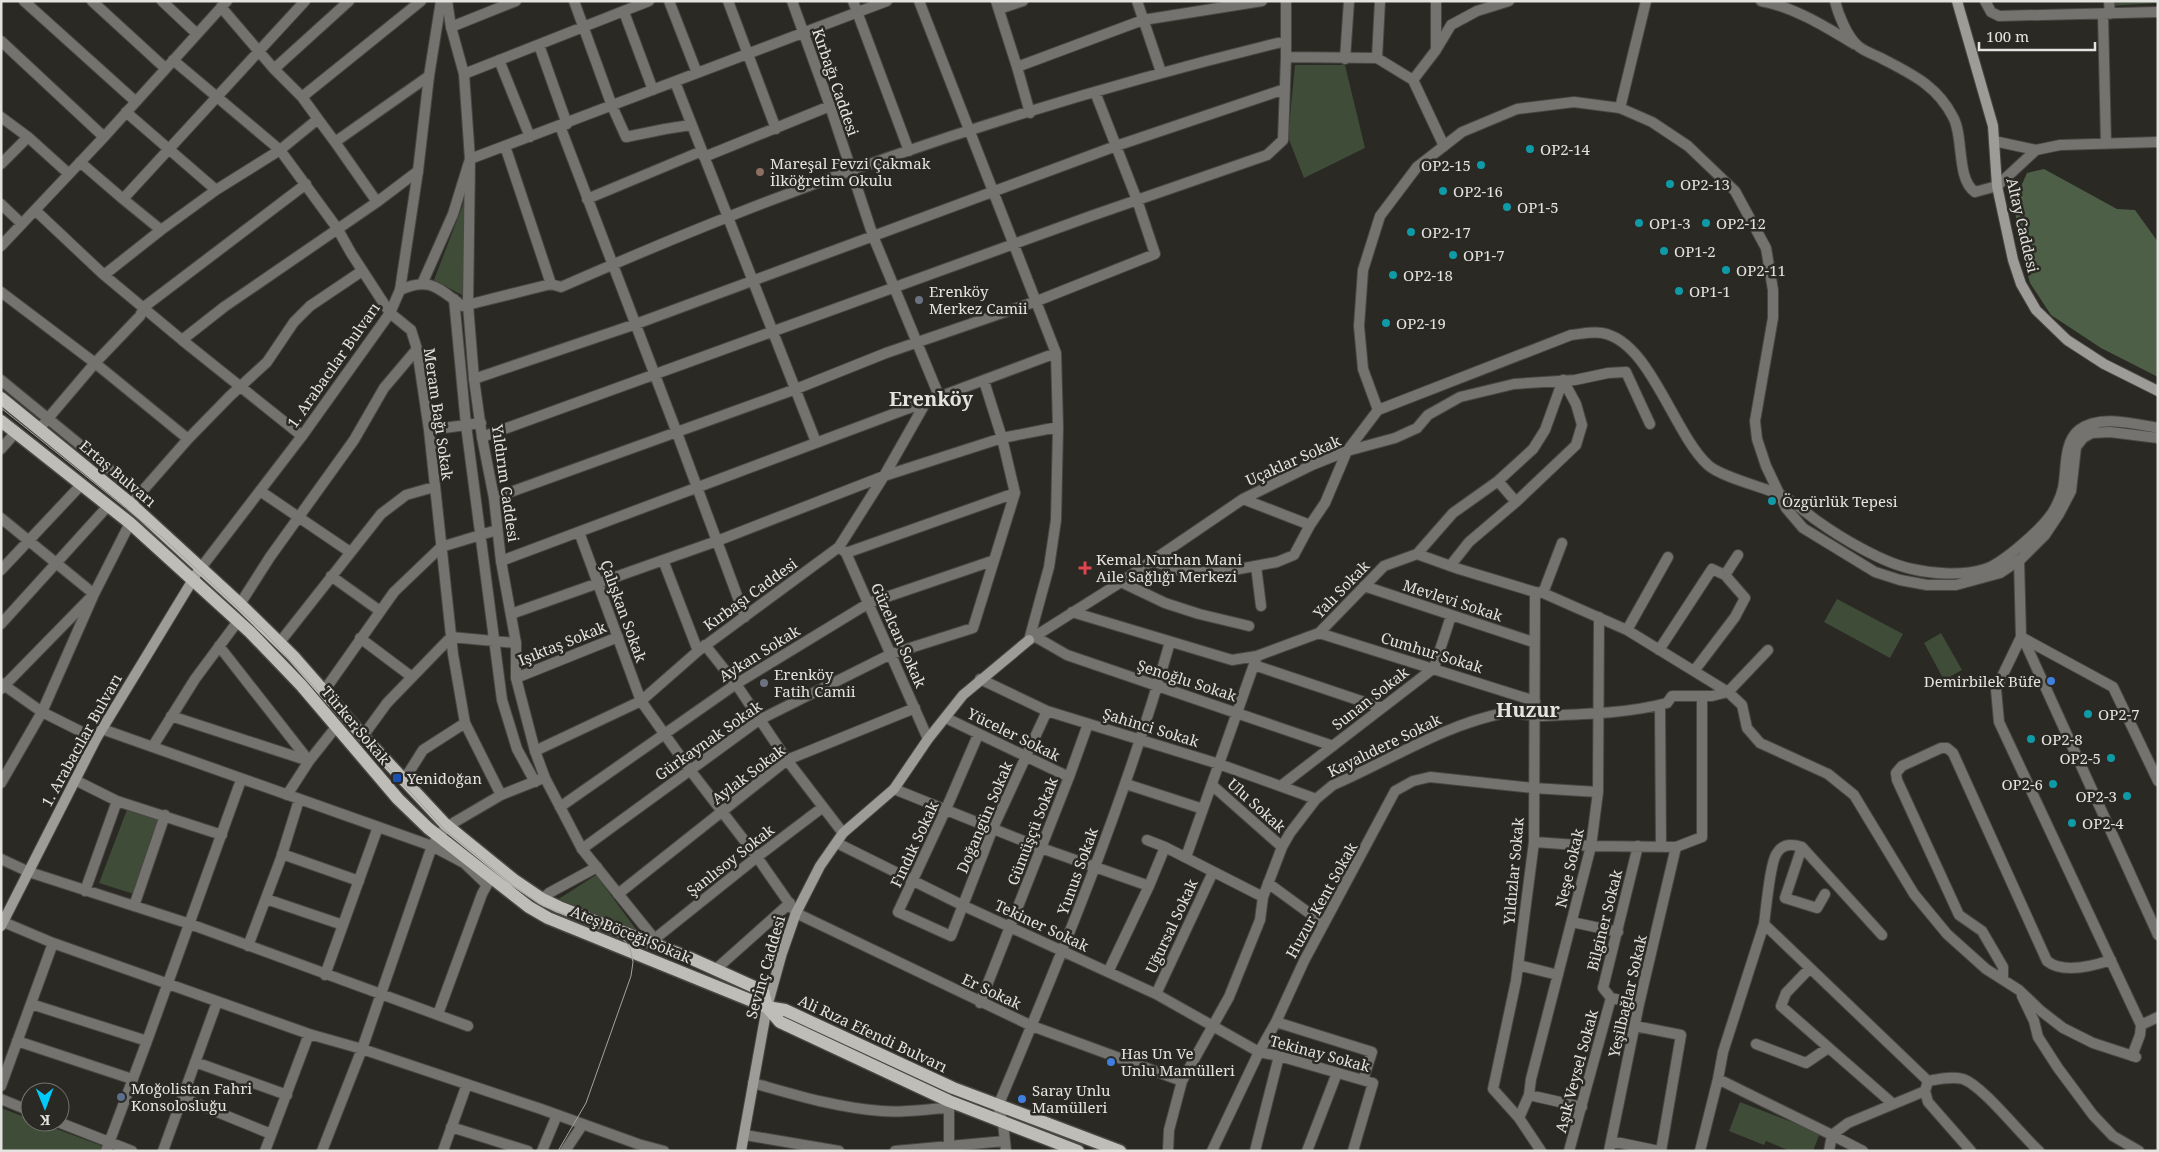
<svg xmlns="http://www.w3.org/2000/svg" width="2159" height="1152" font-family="'Noto Serif',serif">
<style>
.green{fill:#3e4c38}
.forest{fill:#4d5f46}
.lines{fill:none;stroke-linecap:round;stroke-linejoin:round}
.minor-casing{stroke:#494742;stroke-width:12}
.tertiary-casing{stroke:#494742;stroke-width:12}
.secondary-casing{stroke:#494742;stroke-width:12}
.primary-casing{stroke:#494742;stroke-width:15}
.minor{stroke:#747370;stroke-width:10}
.tertiary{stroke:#747370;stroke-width:10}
.secondary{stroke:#9e9c99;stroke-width:10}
.primary{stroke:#bfbdb8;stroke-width:12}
.tram{stroke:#a4a39f;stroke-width:1}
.culture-dot{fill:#0f9aa8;stroke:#2b2924;stroke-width:2}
.education-dot{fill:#8d6e63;stroke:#2b2924;stroke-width:2}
.worship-dot{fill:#6b7280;stroke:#2b2924;stroke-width:2}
.health-dot{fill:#e0444e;stroke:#2b2924;stroke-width:2}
.shop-dot{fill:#3f7fe0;stroke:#2b2924;stroke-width:2}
.transit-dot{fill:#1a4fb4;stroke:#2b2924;stroke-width:2}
.service-dot{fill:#5c6f8a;stroke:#2b2924;stroke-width:2}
.labels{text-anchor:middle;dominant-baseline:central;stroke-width:5;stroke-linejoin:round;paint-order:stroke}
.street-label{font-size:15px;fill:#e4e3e0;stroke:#2b2924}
.poi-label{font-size:15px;fill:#e4e3e0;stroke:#2b2924;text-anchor:start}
.district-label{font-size:20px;font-weight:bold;fill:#e4e3e0;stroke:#2b2924}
</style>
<rect width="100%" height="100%" fill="#2b2924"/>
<path class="green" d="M2109 1H2158V3L2109 6Z
M1295 65H1345L1365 148 1304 178 1288 137Z
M464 202V296L434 280Z
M1837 599 1903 634 1890 658 1824 622Z
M1941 633 1962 670 1944 680 1924 643Z
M128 807 160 816 134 894 99 883Z
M596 875 638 932 554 902Z
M1740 1102 1820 1133 1813 1151H1790L1766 1141 1764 1145 1729 1131Z
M1 1108 30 1119V1122H38L102 1146 100 1151H1Z"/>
<path class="forest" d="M2044 169 2117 209 2135 210 2158 242V377L2101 348 2051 315 2030 283 2017 236 2015 200 2027 173Z"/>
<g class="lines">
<defs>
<path id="minor" d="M24 1 135 101
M92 1 165 68
M162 1 197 34
M574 1 612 106 626 137 665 129 691 125
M669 1 697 73
M728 1 776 129
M792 1 830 106 873 236 939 396
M853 1 909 151
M919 1 1056 353 1058 427 1056 520 1049 567 1029 640
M996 1 1017 67 1143 20 1262 1
M1137 1 1161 72
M1761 1C1794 7 1826 27 1854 44
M1835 1C1838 14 1847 36 1857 45 1863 51 1873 54 1881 58 1911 74 1937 85 1953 117 1964 136 1956 179 1975 192L1997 186 2036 150
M1985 1 1991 12 1999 16 2158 12
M2109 1 2110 14
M221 7 274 69 302 97 421 1
M999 9 1023 1
M624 12 653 90
M2103 14 2106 144
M451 27 516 1
M1 41 104 137 1 246
M539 45 567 124
M1436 50 1451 25 1477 11 1509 1
M1286 57 1377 58 1413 80 1444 146
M1377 58 1380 1
M1345 59 1349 1
M173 60 280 150 337 228 351 253 390 313 411 330 417 349 429 430 453 654 465 723 501 795
M499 60 530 137
M1017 67 1030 113
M274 69 349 1
M464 74 649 1
M1413 80 1436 50V1
M675 82 816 442
M1620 108 1646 1
M1 117 28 137 69 174
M318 119 335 142 429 76
M560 126 677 433 745 617
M104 137 227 1
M1994 141 2036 150 2060 145 2158 142
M505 146 551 284
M704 157 830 106
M80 162 123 199 305 1
M1 164 28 137
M216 190 280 150 318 119 302 97
M123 199 161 230 216 190 126 112
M587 199 702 151
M377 202 418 171
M1 204 22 224
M35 210 104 275 182 340 224 307 377 202 335 142
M104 275 161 230
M422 284 453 214 470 159 887 1
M400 290C431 276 438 289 463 306L551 284 561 287C616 263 672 239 728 217 909 145 1097 87 1286 41
M1 292 95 363 188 439 131 504
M454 299 466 425 502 700 517 749 535 782
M182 340 302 436
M474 379 636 324 1116 146 1285 89
M1 380 140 494
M39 429 95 363 140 316 144 307 306 184
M429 430 481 423
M482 437 1091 216 1267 155 1283 140 1286 57V1
M188 439 230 396 267 362 294 322 310 306 362 271
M1 449 16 432
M1498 481 1516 502
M260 491 350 552
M494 498 796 389 886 353 1037 301 1155 254 1137 200 1095 92
M1243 499 1310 525
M1 518 94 594 1 689
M579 532 641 701 690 770 757 857 796 913 1032 1026 1182 1081
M839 547 846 553 928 739
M846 553 1015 493
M1417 554 1453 513 1498 481 1533 449 1545 430 1563 380 1576 404 1582 425 1576 445 1516 502 1469 542 1450 566
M663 560 698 651
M2019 560 2021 637 2113 687 2158 781
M501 561 1056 353
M1152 561 1182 571 1223 572 1277 562 1294 555 1310 525 1325 503 1347 451
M1256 566 1261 606
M1 570 81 485
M331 576 380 611
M1121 582 1165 603 1199 614 1249 626
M1364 586 1533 642
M1535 592 1534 842 1516 981 1493 1089 1519 1118 1541 1151
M1543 593 1562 543
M240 604 270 557 354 440 384 388 417 349
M1072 612 1232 660 1257 656 1319 633 1384 566 1417 554 1459 569 1535 592 1543 593 1627 630 1728 692 1742 705 1747 728 1760 743 1828 774 1854 795 1914 894 1947 934 1986 969 2019 990 2041 1011 2063 1028 2093 1043 2136 1057
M511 614 717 541 884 476 1002 438 1058 427
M1 624 108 506
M1627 630 1668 557
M1319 633 1535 701
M1034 636 1067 655 1333 746
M2021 637 1996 689 1999 722 2141 1025 2158 1017
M360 638 412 677
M2023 638 2158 935
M1029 640 1121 582 1243 499 1312 465 1347 451 1395 438 1417 428 1428 415 1460 397 1514 384 1575 380 1608 373 1626 372 1650 424
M280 642 381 514 406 495 434 487
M705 645 736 684 787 760 843 833
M1659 650 1712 569 1725 575 1738 555
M1254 665 1382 708
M1694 671 1735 617 1745 598 1725 575
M516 678 618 637
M980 679 1047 711 1219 764 1316 799
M1 683 42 712 96 739
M324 691 394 592 441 547 497 530
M1728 692 1768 650
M1660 705 1661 846
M171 716 309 761 219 646
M946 718 1069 777
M102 729 432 846 464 863 487 885
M978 735 946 809 898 912 951 936 993 828 1047 711
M363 736 387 703 451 637 516 643
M153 746 195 679 238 621
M535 751 641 701 698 651 839 547 884 476 926 402
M75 780 117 801 222 835
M404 780 423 750 465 723
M1 783 42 712 94 594 130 523
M1126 784 1203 809
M1212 785 1282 847
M1282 785 1434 668 1451 616
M894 789 1041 848 1149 886
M287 795 309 761 336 727
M560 807 736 684 869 603 992 561
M1147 840 1165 847 1263 897
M1534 842 1591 846 1676 847 1702 837V696
M837 843 964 906 1156 994 1259 1052 1279 1056 1373 1083 1353 1151
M1802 847 1785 898 1817 908 1825 894
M582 849 759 720 891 654 973 628 1015 493 1002 438 984 381
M282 854 359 881
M1186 857 1257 656
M1 859 29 872 190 924 468 1026
M1268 883 1324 924
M85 891 117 801
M618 894 787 760 915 708
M266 899 343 925
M542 899 549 893 597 867
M134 906 165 815
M1 921 53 943 309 1034 362 1049 541 1109 638 1144 664 1151
M1572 922 1618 932
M1764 924C1766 910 1770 862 1777 853 1783 843 1793 844 1802 847L1882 935
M657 937 757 857 823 807
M248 946 281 858 299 800
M1518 965 1558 975
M1810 968 1786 993 1781 1006 1893 1104
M715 970 790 903
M1109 970 1149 886 1165 847
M325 975 378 827
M2003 980V967L1982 931 1959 915 1897 780 1896 773 1902 766 1941 748H1947L1953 753 2047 961C2063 974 2093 966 2111 960
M1156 994 1213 872
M2022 996 2034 1021 2038 1037 2058 1068 2093 1115 2113 1136 2139 1151
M1611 998 1603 988 1638 846
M1611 998 1639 1004
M980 1003 1069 777 1088 724
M31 1004 147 1041
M438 1014 482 894 489 881
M1276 1022 1372 1052 1363 1080
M1635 1026 1681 1035 1661 1151
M17 1041 132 1079
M1756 1044 1806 1063 1828 1048
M2132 1056 2140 1035 2141 1025
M195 1062 287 1095
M1718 1079 1723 1052 1764 924 1928 1081
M753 1083C796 1095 837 1108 882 1111 903 1113 926 1109 948 1108
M1 1086 53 943
M1529 1095 1582 1107
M183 1098 271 1134
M1 1099 30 1111
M1519 1118 1529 1095 1531 1079 1591 846 1598 792 1599 617
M58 1122 132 1151
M451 1127 528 1151
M745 1135 839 1151
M1611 1141 1659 1151
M106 1151 147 1041 241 780
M163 1151 217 1002
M265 1151 309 1034
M322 1151 362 1049 432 846 438 836 448 826 501 795 541 779
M443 1151 467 1084
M542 1151 557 1115
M565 1151 583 1124
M895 1151 1005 1141
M949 1151V1102
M1006 1151 1003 1123 998 1106C1062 954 1125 801 1170 642
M1168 1151 1169 1130 1182 1081 1229 997 1260 920 1263 897 1282 847 1290 833 1316 799 1333 785C1389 761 1443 725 1504 713 1515 711 1527 716 1539 716 1582 714 1625 714 1667 703L1672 696H1712L1728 692
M1212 1151 1259 1052 1276 1022 1304 961 1395 791 1413 781 1430 777 1533 788 1598 792
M1255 1151 1279 1056
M1307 1151 1337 1073
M1569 1151 1611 998
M1609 1151 1639 1004 1676 847
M1700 1151 1718 1079 1832 1135 1848 1123 1925 1091
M1829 1151 1832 1135 1863 1151
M1971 1151 1928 1102 1925 1091 1928 1081C1939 1079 1951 1076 1963 1079 1983 1086 2020 1134 2039 1151"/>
<path id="tertiary" d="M447 1 451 27 464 74 470 159 468 305 474 379 482 437 494 498 501 561 516 643V678L535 751 545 778 582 849 661 947
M1378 410 1363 369 1359 326 1363 270 1380 216 1417 167 1462 132 1517 109 1574 102 1620 108 1652 122 1688 146 1735 191 1766 248 1773 290V318L1755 421 1757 439 1766 466 1786 508 1803 528 1875 572 1900 580 1927 585H1956L2000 573 2021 559 2045 535 2059 514 2071 491 2076 447 2083 438 2092 433 2110 432 2158 438
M1347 451 1378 410 1571 335C1581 334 1593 331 1602 333 1650 341 1673 433 1708 465 1719 476 1762 487 1779 494 1792 500 1805 512 1816 520 1841 538 1883 563 1912 569 1934 574 1963 576 1985 569 2002 564 2038 532 2050 516 2055 510 2061 497 2063 488 2067 470 2063 443 2079 430 2099 414 2135 424 2158 428
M197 573 302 436 390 313 400 290 418 171 429 76 441 1"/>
<path id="secondary" d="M1957 1 1993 126 1997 186 2013 260 2021 284 2036 310 2067 340 2104 364 2158 391
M1 926 96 739 197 573
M741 1151 767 1007 782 953 796 913 820 866 843 833 894 789 928 739 963 695 1029 640"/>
<path id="primary" d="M1 398 131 504 240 604 293 656 363 736 445 824 514 880 542 899 559 907 690 958 763 991 767 1007 780 1022 949 1101 1078 1151
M1 421 130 523 250 632 301 685 398 799 428 828 529 907 548 918 767 1007 785 1010 953 1088 1120 1151"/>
</defs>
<use href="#minor" class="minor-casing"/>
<use href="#tertiary" class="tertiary-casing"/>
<use href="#secondary" class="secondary-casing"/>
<use href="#primary" class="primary-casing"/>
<use href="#minor" class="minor"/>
<use href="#tertiary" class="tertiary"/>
<use href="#secondary" class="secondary"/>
<use href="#primary" class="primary"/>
<path class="tram" d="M1 408 164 539 266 634 444 829 515 887 543 906 612 933 625 941 630 948 633 962 631 976 586 1103 558 1151"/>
</g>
<g class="culture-dot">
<circle cx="1530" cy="149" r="5"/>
<circle cx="1481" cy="165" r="5"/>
<circle cx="1670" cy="184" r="5"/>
<circle cx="1443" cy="191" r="5"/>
<circle cx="1507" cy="207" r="5"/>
<circle cx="1639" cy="223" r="5"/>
<circle cx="1706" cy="223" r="5"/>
<circle cx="1411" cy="232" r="5"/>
<circle cx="1664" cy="251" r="5"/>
<circle cx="1453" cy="255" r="5"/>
<circle cx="1726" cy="270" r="5"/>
<circle cx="1393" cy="275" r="5"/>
<circle cx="1679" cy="291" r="5"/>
<circle cx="1386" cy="323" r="5"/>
<circle cx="1772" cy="501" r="5"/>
<circle cx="2088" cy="714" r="5"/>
<circle cx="2031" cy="739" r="5"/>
<circle cx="2111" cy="758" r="5"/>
<circle cx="2053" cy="784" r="5"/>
<circle cx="2127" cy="796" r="5"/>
<circle cx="2072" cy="823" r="5"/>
</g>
<circle class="education-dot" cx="760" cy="172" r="5"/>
<g class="worship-dot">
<circle cx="919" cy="300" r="5"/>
<circle cx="764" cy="683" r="5"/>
</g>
<path class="health-dot" d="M1082.5 560.5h5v5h5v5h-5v5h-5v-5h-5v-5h5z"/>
<g class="shop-dot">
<circle cx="2051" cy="681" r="5"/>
<circle cx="1111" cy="1062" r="5"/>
<circle cx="1022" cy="1099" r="5"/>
</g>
<rect class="transit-dot" x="392" y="773" width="10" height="10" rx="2.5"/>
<circle class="service-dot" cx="121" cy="1097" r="5"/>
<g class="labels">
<g class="street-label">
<text transform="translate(836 82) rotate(71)">Kırbağı Caddesi</text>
<text transform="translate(2023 225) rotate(77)">Altay Caddesi</text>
<text transform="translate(333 365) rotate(-55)">1. Arabacılar Bulvarı</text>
<text transform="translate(439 414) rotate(82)">Meram Bağı Sokak</text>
<text transform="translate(1293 460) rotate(-24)">Uçaklar Sokak</text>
<text transform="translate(118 473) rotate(40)">Ertaş Bulvarı</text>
<text transform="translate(506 483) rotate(82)">Yıldırım Caddesi</text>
<text transform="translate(1341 589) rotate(-46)">Yalı Sokak</text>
<text transform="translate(750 594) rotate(-36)">Kırbaşı Caddesi</text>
<text transform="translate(1453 600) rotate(18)">Mevlevi Sokak</text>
<text transform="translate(624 611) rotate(70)">Çalışkan Sokak</text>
<text transform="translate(899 635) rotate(66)">Güzelcan Sokak</text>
<text transform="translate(562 643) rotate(-22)">Işıktaş Sokak</text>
<text transform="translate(1432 652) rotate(17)">Cumhur Sokak</text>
<text transform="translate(759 653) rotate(-32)">Aykan Sokak</text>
<text transform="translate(1187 680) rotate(18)">Şenoğlu Sokak</text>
<text transform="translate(1370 698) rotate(-38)">Sunan Sokak</text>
<text transform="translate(356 725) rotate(50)">Türker Sokak</text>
<text transform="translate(1151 727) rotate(17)">Şahinci Sokak</text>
<text transform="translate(1014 734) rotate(26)">Yüceler Sokak</text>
<text transform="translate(81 740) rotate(-61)">1. Arabacılar Bulvarı</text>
<text transform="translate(708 740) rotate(-35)">Gürkaynak Sokak</text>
<text transform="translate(1384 745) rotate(-26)">Kayalıdere Sokak</text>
<text transform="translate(748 774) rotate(-37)">Aylak Sokak</text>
<text transform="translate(1257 805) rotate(42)">Ulu Sokak</text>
<text transform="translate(984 817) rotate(-67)">Doğangün Sokak</text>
<text transform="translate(1032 831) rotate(-69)">Gümüşçü Sokak</text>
<text transform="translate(914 844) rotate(-65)">Fındık Sokak</text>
<text transform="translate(730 860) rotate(-38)">Şanlısoy Sokak</text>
<text transform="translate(1569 868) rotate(-77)">Neşe Sokak</text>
<text transform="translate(1077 871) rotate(-70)">Yunus Sokak</text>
<text transform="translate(1513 871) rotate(-85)">Yıldızlar Sokak</text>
<text transform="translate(1321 900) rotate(-61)">Huzur Kent Sokak</text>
<text transform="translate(1604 920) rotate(-76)">Bilginer Sokak</text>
<text transform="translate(1042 925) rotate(25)">Tekiner Sokak</text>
<text transform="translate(1171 926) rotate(-65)">Uğursal Sokak</text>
<text transform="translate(631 934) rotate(22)">Ateş Böceği Sokak</text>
<text transform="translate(765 967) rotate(-74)">Sevinç Caddesi</text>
<text transform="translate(992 991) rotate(25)">Er Sokak</text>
<text transform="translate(1627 996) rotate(-77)">Yeşilbağlar Sokak</text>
<text transform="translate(873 1033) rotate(25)">Ali Rıza Efendi Bulvarı</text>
<text transform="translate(1320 1053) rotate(15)">Tekinay Sokak</text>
<text transform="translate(1576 1071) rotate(-75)">Aşık Veysel Sokak</text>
</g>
<g class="poi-label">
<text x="1540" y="149">OP2-14</text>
<text x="770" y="163">Mareşal Fevzi Çakmak<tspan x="770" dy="17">İlköğretim Okulu</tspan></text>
<text x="1471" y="165" text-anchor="end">OP2-15</text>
<text x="1680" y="184">OP2-13</text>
<text x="1453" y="191">OP2-16</text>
<text x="1517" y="207">OP1-5</text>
<text x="1649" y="223">OP1-3</text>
<text x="1716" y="223">OP2-12</text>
<text x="1421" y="232">OP2-17</text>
<text x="1674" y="251">OP1-2</text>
<text x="1463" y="255">OP1-7</text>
<text x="1736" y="270">OP2-11</text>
<text x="1403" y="275">OP2-18</text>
<text x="929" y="291">Erenköy<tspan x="929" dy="17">Merkez Camii</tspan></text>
<text x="1689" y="291">OP1-1</text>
<text x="1396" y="323">OP2-19</text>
<text x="1782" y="501">Özgürlük Tepesi</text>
<text x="1096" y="559">Kemal Nurhan Mani<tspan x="1096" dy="17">Aile Sağlığı Merkezi</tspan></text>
<text x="774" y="674">Erenköy<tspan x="774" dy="17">Fatih Camii</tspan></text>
<text x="2041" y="681" text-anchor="end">Demirbilek Büfe</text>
<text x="2098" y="714">OP2-7</text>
<text x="2041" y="739">OP2-8</text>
<text x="2101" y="758" text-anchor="end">OP2-5</text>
<text x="407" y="778">Yenidoğan</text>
<text x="2043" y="784" text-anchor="end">OP2-6</text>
<text x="2117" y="796" text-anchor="end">OP2-3</text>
<text x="2082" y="823">OP2-4</text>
<text x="1121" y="1053">Has Un Ve<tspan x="1121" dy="17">Unlu Mamülleri</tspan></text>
<text x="131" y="1088">Moğolistan Fahri<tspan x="131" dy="17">Konsolosluğu</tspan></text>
<text x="1032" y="1090">Saray Unlu<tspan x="1032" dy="17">Mamülleri</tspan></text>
</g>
<g class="district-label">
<text x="931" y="398">Erenköy</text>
<text x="1528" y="709">Huzur</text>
</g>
</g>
<rect width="2159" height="1152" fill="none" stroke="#e4e3e0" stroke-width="5"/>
<g transform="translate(45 1107) rotate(179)"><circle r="24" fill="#2b2924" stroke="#75736f"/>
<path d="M0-4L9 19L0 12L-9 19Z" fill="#00cbf9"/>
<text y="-8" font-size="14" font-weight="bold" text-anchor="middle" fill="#e4e3e0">K</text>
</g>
<path d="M1979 42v8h116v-8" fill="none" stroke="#e4e3e0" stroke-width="2.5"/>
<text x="1986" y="42" font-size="15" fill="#e4e3e0" stroke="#2b2924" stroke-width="4" paint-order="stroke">100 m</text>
</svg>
